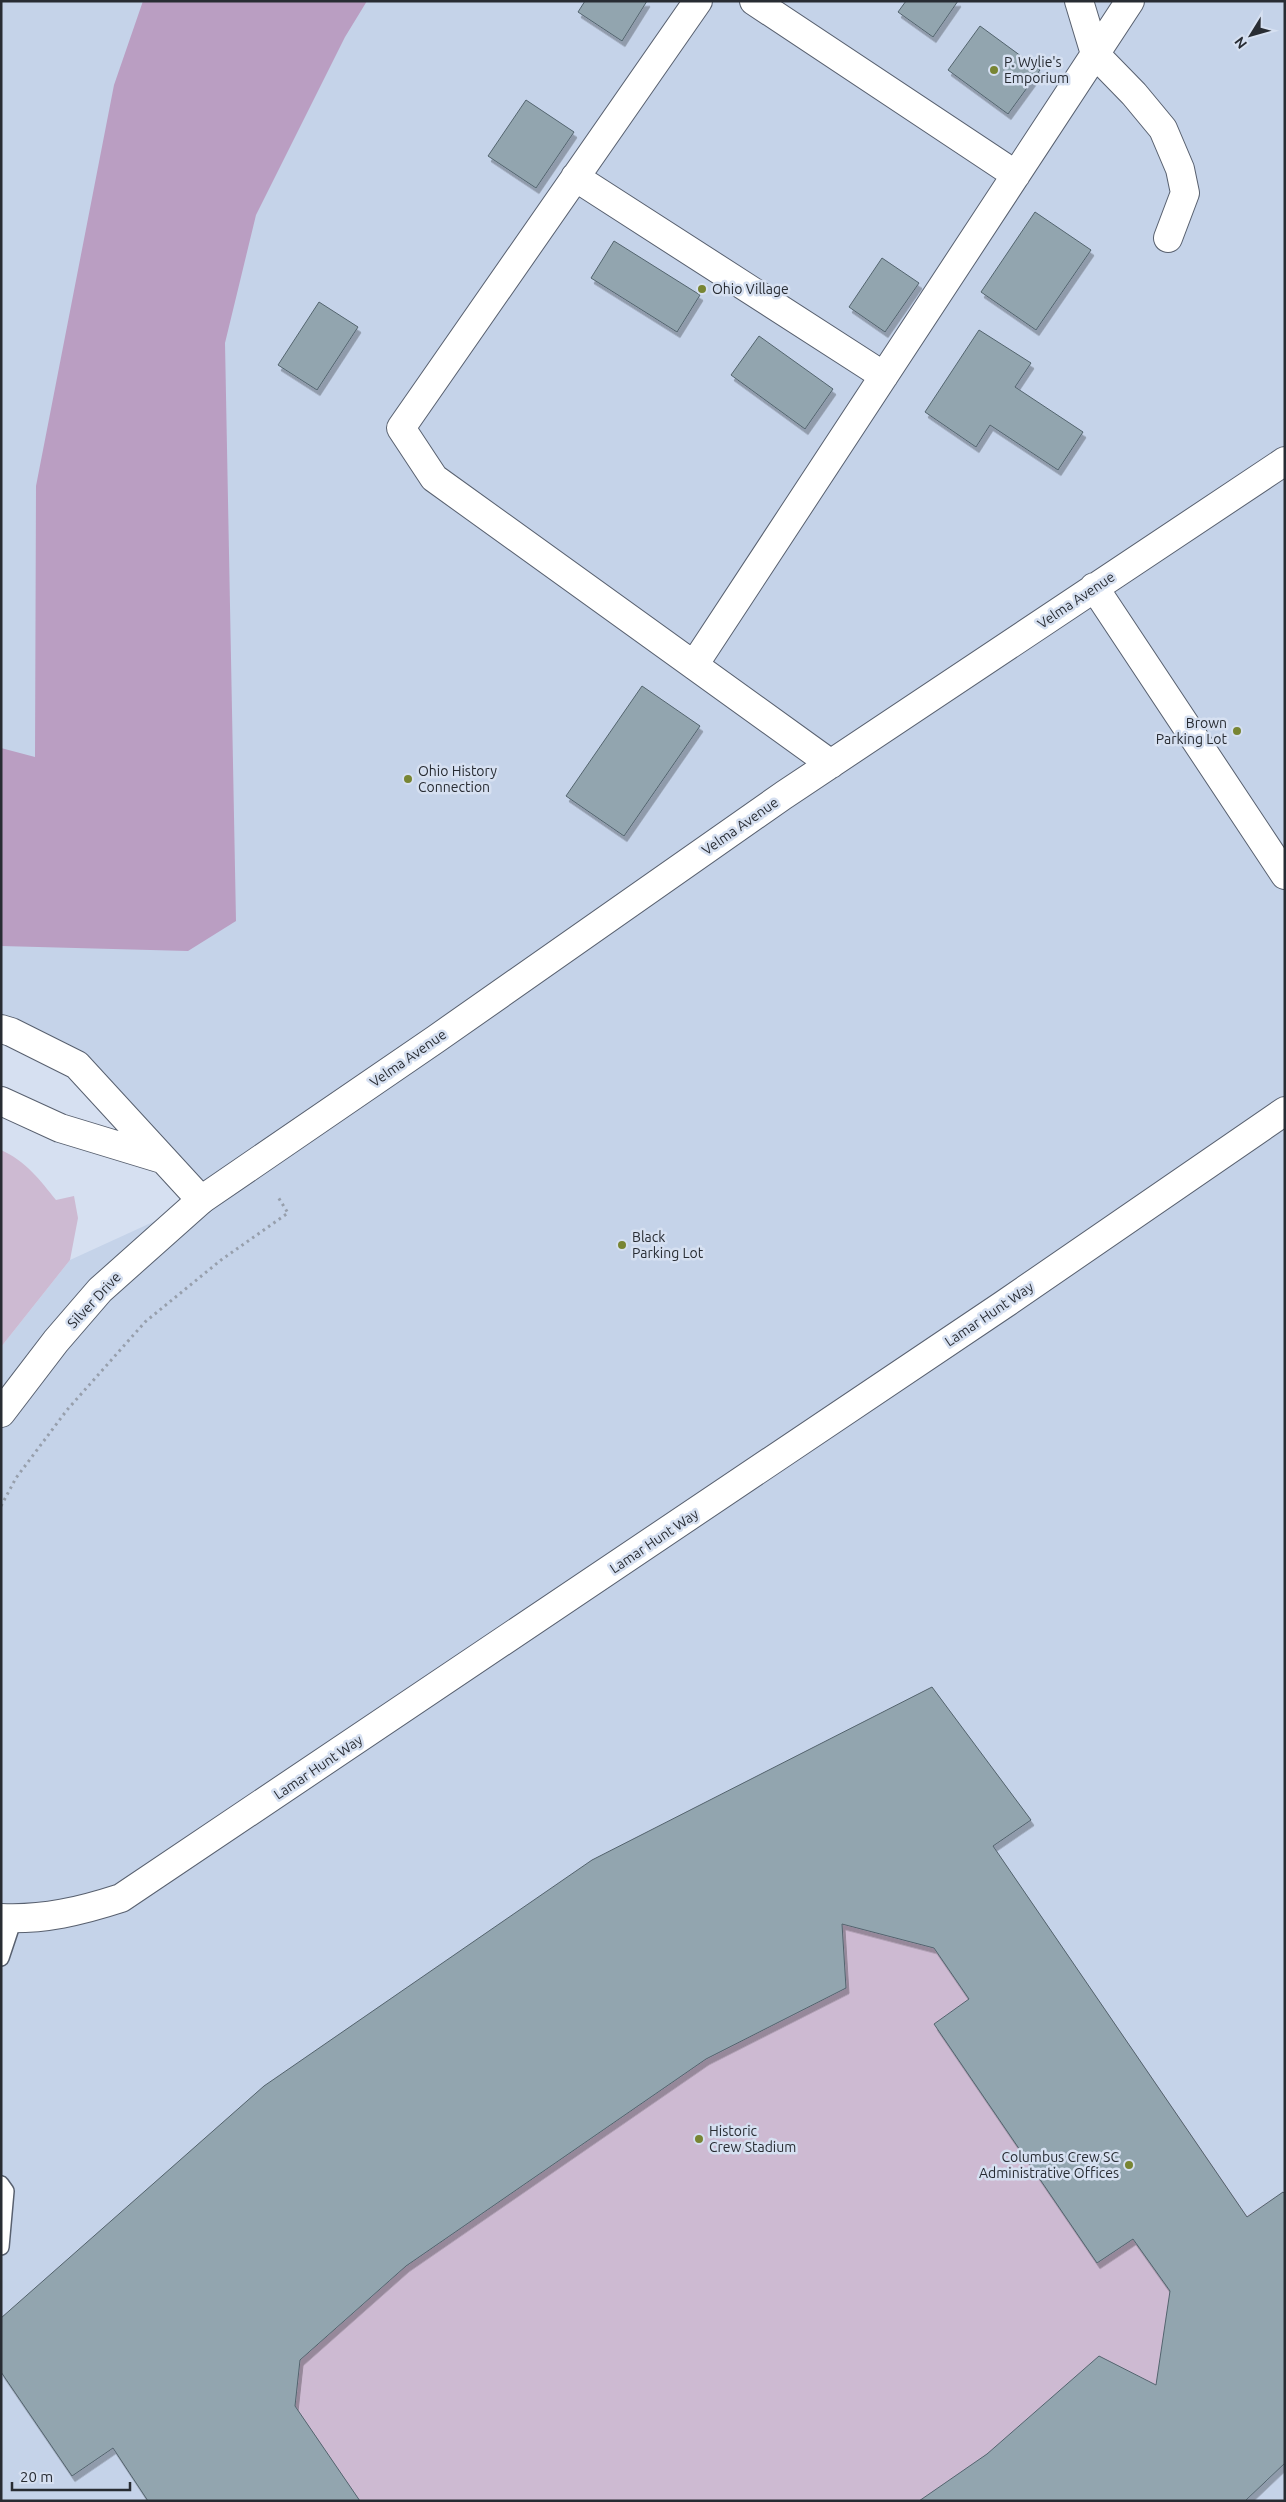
<svg xmlns="http://www.w3.org/2000/svg" width="1286" height="2502" font-family="Ubuntu,sans-serif">
<style>
.built{fill:#c5d3e9}
.green{fill:#cdbad2}
.forest{fill:#ba9ec2}
.building{fill:#92a5af;stroke:#53646e;filter:url(#shadow)}
.lines{fill:none;stroke-linecap:round;stroke-linejoin:round}
.lane-casing{stroke:#58606f;stroke-width:18}
.street-casing{stroke:#58606f;stroke-width:30}
.secondary-casing{stroke:#58606f;stroke-width:30}
.path{stroke:#979fac;stroke-width:3;stroke-dasharray:2.5 4;stroke-linecap:butt}
.lane{stroke:#fff;stroke-width:15}
.street{stroke:#fff;stroke-width:28}
.secondary{stroke:#fff;stroke-width:28}
.poi-dot{fill:#788533;stroke:#d6e0f1;stroke-width:2}
.labels{text-anchor:middle;dominant-baseline:central;stroke-width:5;stroke-linejoin:round;paint-order:stroke}
.poi-label{font-size:14px;fill:#282c33;stroke:#d6e0f1;text-anchor:start}
.street-label{font-size:14px;fill:#282c33;stroke:#d6e0f1}
</style>
<defs>
<filter id="shadow"><feDropShadow dx="3" dy="5.5" stdDeviation="0" flood-color="#0004"/></filter>
</defs>
<rect width="100%" height="100%" fill="#d6e0f1"/>
<path class="built" d="M1 1H1285V2501H1V1347L70 1260 201 1200 88 1077 1 1029Z"/>
<path class="green" d="M1 1150C26 1161 40 1180 56 1200L74 1196 78 1218 70 1260 1 1347Z
M932 1687 1031 1820 993 1846 1247 2216 1283 2192 1285 2194 1245 2501H148L113 2448 72 2476 1 2372V2318L264 2086 592 1860Z"/>
<path class="forest" d="M143 1H367L345 37 256 215 225 343 236 921 188 951 1 946V748L35 757 36 486 114 85Z"/>
<path class="building" d="M585 1H647L622 41 578 12Z
M906 1H958L933 37 898 12Z
M980 26 1040 70 1008 114 948 70Z
M526 100 574 132 536 188 488 156Z
M1035 212 1091 250 1036 330 981 292Z
M614 241 700 295 677 332 591 278Z
M882 258 919 283 885 332 849 307Z
M319 302 358 327 317 390 278 365Z
M979 330 1031 363 1015 387 1083 432 1058 470 990 425 976 447 925 412Z
M759 336 833 389 805 429 731 375Z
M642 686 700 726 624 836 566 796Z
M932 1687 1031 1820 993 1846 1247 2217 1283 2192 1285 2194V2463L1245 2501H919L987 2454 1099 2356 1156 2385 1170 2291 1133 2239 1097 2263 934 2024 969 1999 934 1948 842 1924 846 1988 706 2059 406 2266 300 2360 295 2406 360 2501H148L113 2448 72 2476 1 2372V2318L264 2086 592 1860Z"/>
<g class="lines">
<defs>
<path id="lane" d="M1 1958 14 1919
M1 2184 6 2191 1 2247"/>
<path id="street" d="M698 1 401 428 434 478 831 764
M754 1 1016 175
M1079 1 1095 54 1134 94 1163 129 1180 169 1185 193 1168 238
M575 177 884 376
M1094 587 1285 875
M694 665 1130 1
M1 1029 11 1032 77 1065 201 1200 436 1039 784 795 1285 461
M1 1101 60 1128 162 1159
M1 1918C44 1920 81 1911 121 1898L1003 1305 1285 1111"/>
<path id="secondary" d="M1 1413 56 1341 100 1290 201 1200"/>
</defs>
<use href="#lane" class="lane-casing"/>
<use href="#street" class="street-casing"/>
<use href="#secondary" class="secondary-casing"/>
<path class="path" d="M1 1506 16 1478 67 1410 145 1322 221 1260 288 1213 278 1197"/>
<use href="#lane" class="lane"/>
<use href="#street" class="street"/>
<use href="#secondary" class="secondary"/>
</g>
<g class="poi-dot">
<circle cx="994" cy="70" r="5"/>
<circle cx="702" cy="289" r="5"/>
<circle cx="1237" cy="731" r="5"/>
<circle cx="408" cy="779" r="5"/>
<circle cx="622" cy="1245" r="5"/>
<circle cx="699" cy="2139" r="5"/>
<circle cx="1129" cy="2165" r="5"/>
</g>
<g class="labels">
<g class="poi-label">
<text x="1004" y="62">P. Wylie's<tspan x="1004" dy="16">Emporium</tspan></text>
<text x="712" y="289">Ohio Village</text>
<text x="1227" y="723" text-anchor="end">Brown<tspan x="1227" dy="16">Parking Lot</tspan></text>
<text x="418" y="771">Ohio History<tspan x="418" dy="16">Connection</tspan></text>
<text x="632" y="1237">Black<tspan x="632" dy="16">Parking Lot</tspan></text>
<text x="709" y="2131">Historic<tspan x="709" dy="16">Crew Stadium</tspan></text>
<text x="1119" y="2157" text-anchor="end">Columbus Crew SC<tspan x="1119" dy="16">Administrative Offices</tspan></text>
</g>
<g class="street-label">
<text transform="translate(1076 600) rotate(-34)">Velma Avenue</text>
<text transform="translate(740 826) rotate(-35)">Velma Avenue</text>
<text transform="translate(408 1058) rotate(-35)">Velma Avenue</text>
<text transform="translate(94 1300) rotate(-47)">Silver Drive</text>
<text transform="translate(989 1314) rotate(-34)">Lamar Hunt Way</text>
<text transform="translate(654 1541) rotate(-34)">Lamar Hunt Way</text>
<text transform="translate(318 1767) rotate(-34)">Lamar Hunt Way</text>
</g>
</g>
<rect width="1286" height="2502" fill="none" stroke="#282c33" stroke-width="5"/>
<g transform="translate(1251 35) rotate(233)" stroke="#d6e0f1" stroke-width="4" paint-order="stroke">
<path d="M0-4L9 19L0 12L-9 19Z" fill="#282c33"/>
<text y="-8" font-size="14" font-weight="bold" text-anchor="middle" fill="#282c33">N</text>
</g>
<path d="M12 2482v8h118v-8" fill="none" stroke="#282c33" stroke-width="2.5"/>
<text x="20" y="2482" font-size="15" fill="#282c33" stroke="#d6e0f1" stroke-width="4" paint-order="stroke">20 m</text>
</svg>
